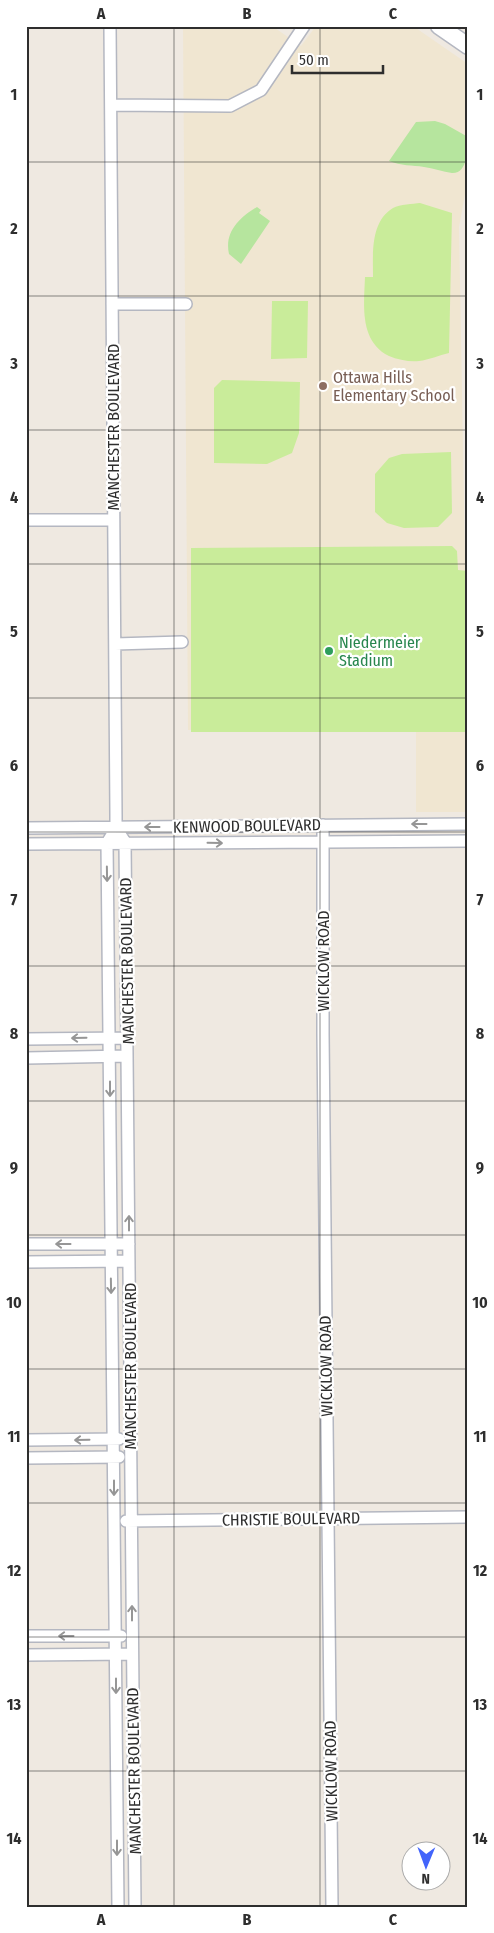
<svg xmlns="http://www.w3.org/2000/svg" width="494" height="1933" font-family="'Fira Sans Condensed',sans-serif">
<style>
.education{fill:#f0e6d1}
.green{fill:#b6e59e}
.pitch{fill:#c9ec9a}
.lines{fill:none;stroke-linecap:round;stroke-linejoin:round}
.street-casing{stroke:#b4b7c1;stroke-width:14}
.secondary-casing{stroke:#b4b7c1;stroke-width:19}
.street{stroke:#fff;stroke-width:11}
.secondary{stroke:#fff;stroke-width:16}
.oneway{stroke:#969696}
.grid{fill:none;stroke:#2e2e2e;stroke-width:1;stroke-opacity:0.55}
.education-dot{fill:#8d6e63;stroke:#fff;stroke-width:2}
.leisure-dot{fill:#2e9e5b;stroke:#fff;stroke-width:2}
.labels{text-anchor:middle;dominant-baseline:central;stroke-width:4.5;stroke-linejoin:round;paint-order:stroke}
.education-label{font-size:16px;fill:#785e54;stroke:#fff;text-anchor:start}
.street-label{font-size:16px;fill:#2e2e2e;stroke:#fff}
.leisure-label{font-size:16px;fill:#27864d;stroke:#fff;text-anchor:start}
.neatline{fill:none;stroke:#2e2e2e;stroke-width:2}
.grid-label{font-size:16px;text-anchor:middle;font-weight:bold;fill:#2e2e2e}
</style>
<rect width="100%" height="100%" fill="#efe9e1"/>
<path class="education" d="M183 26H272L301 46 316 26H413L468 64V178L459 227 465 556 468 558V812H416V730H188Z"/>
<path class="green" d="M435 121 445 124 468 137C468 148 468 174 452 173 443 172 433 168 424 167 412 165 401 166 389 161L416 122Z
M257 207 261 210 259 213 270 221 241 264 229 254C224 232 240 217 257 207Z"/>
<path class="pitch" d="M420 203 452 213 449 353C439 355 429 360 419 361 410 362 398 360 389 356 359 341 364 305 365 277H373C373 254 370 222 393 208 400 204 413 204 420 203Z
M272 301H308L307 358 271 359Z
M222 380 300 382 299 433 292 453 267 464 214 463V388Z
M451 452 452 513 438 527 404 528 387 523 375 512V474L389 458 402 454Z
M452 546 457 551 458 570 468 571V732H191V548Z"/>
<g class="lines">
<defs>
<path id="street" d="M110 26 116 815V828L107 843 118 1907
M111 105 230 106 261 90 304 26
M112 304H186
M26 520H113
M115 644 182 642
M323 825V1034L332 1907
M26 828 468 824
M116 828 125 842 135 1907
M26 844 468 841
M26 1039 127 1038
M26 1058 127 1056
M26 1244H129
M26 1262 129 1261
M26 1440 119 1439
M26 1458 119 1457
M126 1521 468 1517
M26 1636H121
M26 1655 132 1654"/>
<path id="secondary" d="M439 26 468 46"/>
</defs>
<use href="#street" class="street-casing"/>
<use href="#secondary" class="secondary-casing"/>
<use href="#street" class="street"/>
<use href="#secondary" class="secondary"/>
</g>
<defs><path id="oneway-shaft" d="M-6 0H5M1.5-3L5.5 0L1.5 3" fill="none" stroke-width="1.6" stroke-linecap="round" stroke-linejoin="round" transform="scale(1.25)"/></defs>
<g class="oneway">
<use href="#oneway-shaft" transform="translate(419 824) rotate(180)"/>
<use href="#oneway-shaft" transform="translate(152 827) rotate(180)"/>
<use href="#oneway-shaft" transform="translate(215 843) rotate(1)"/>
<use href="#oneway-shaft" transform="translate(107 874) rotate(89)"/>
<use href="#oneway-shaft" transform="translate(79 1038) rotate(179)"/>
<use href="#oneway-shaft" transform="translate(110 1089) rotate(90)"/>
<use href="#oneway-shaft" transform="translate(129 1223) rotate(-90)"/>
<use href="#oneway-shaft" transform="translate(63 1244) rotate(180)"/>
<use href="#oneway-shaft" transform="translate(111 1286) rotate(89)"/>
<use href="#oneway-shaft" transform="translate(82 1440) rotate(179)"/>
<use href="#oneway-shaft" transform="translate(114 1488) rotate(90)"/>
<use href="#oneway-shaft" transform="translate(132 1613) rotate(-90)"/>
<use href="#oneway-shaft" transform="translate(66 1636) rotate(-180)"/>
<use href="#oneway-shaft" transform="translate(116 1686) rotate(90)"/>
<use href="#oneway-shaft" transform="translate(117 1848) rotate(90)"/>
</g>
<path class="grid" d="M174 26V1907M320 26V1907M26 162H468M26 296H468M26 430H468M26 564H468M26 698H468M26 832H468M26 966H468M26 1101H468M26 1235H468M26 1369H468M26 1503H468M26 1637H468M26 1771H468"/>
<circle class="education-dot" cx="323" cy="386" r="5"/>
<circle class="leisure-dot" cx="329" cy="651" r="5"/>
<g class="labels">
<g class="education-label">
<text x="333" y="377">Ottawa Hills<tspan x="333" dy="18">Elementary School</tspan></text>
</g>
<g class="street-label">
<text transform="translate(113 427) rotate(-90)">MANCHESTER BOULEVARD</text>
<text transform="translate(247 826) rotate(-1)">KENWOOD BOULEVARD</text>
<text transform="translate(127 961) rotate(-91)">MANCHESTER BOULEVARD</text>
<text transform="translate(323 961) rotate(-90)">WICKLOW ROAD</text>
<text transform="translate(130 1366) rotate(-90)">MANCHESTER BOULEVARD</text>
<text transform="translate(326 1366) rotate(-91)">WICKLOW ROAD</text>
<text transform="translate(291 1519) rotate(-1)">CHRISTIE BOULEVARD</text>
<text transform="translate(134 1771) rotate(-91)">MANCHESTER BOULEVARD</text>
<text transform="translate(331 1771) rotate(-91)">WICKLOW ROAD</text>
</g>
<g class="leisure-label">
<text x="339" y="642">Niedermeier<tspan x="339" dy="18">Stadium</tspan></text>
</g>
</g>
<rect width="494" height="1933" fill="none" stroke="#ffffff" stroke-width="55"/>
<g transform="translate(426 1866) rotate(181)"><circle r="24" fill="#ffffff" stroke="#ababab"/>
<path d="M0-4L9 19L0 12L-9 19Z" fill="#4264fb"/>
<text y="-8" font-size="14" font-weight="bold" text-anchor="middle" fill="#2e2e2e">N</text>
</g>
<path d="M292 65v8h91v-8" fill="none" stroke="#2e2e2e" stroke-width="2.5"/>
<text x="299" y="65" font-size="15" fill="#2e2e2e" stroke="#ffffff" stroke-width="4" paint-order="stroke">50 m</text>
<rect x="28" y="28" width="438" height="1878" class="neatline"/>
<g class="grid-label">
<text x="101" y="19">A</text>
<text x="247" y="19">B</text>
<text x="393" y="19">C</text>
<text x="14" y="100">1</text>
<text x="480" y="100">1</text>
<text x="14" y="234">2</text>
<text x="480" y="234">2</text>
<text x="14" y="369">3</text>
<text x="480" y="369">3</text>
<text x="14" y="503">4</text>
<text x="480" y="503">4</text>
<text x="14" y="637">5</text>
<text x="480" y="637">5</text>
<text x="14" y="771">6</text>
<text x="480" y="771">6</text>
<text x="14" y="905">7</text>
<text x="480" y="905">7</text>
<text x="14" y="1039">8</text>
<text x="480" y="1039">8</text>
<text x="14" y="1173">9</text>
<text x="480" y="1173">9</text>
<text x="14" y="1308">10</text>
<text x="480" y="1308">10</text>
<text x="14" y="1442">11</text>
<text x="480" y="1442">11</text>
<text x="14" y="1576">12</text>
<text x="480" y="1576">12</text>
<text x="14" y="1710">13</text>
<text x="480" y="1710">13</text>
<text x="14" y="1844">14</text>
<text x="480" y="1844">14</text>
<text x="101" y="1925">A</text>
<text x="247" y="1925">B</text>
<text x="393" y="1925">C</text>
</g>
</svg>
